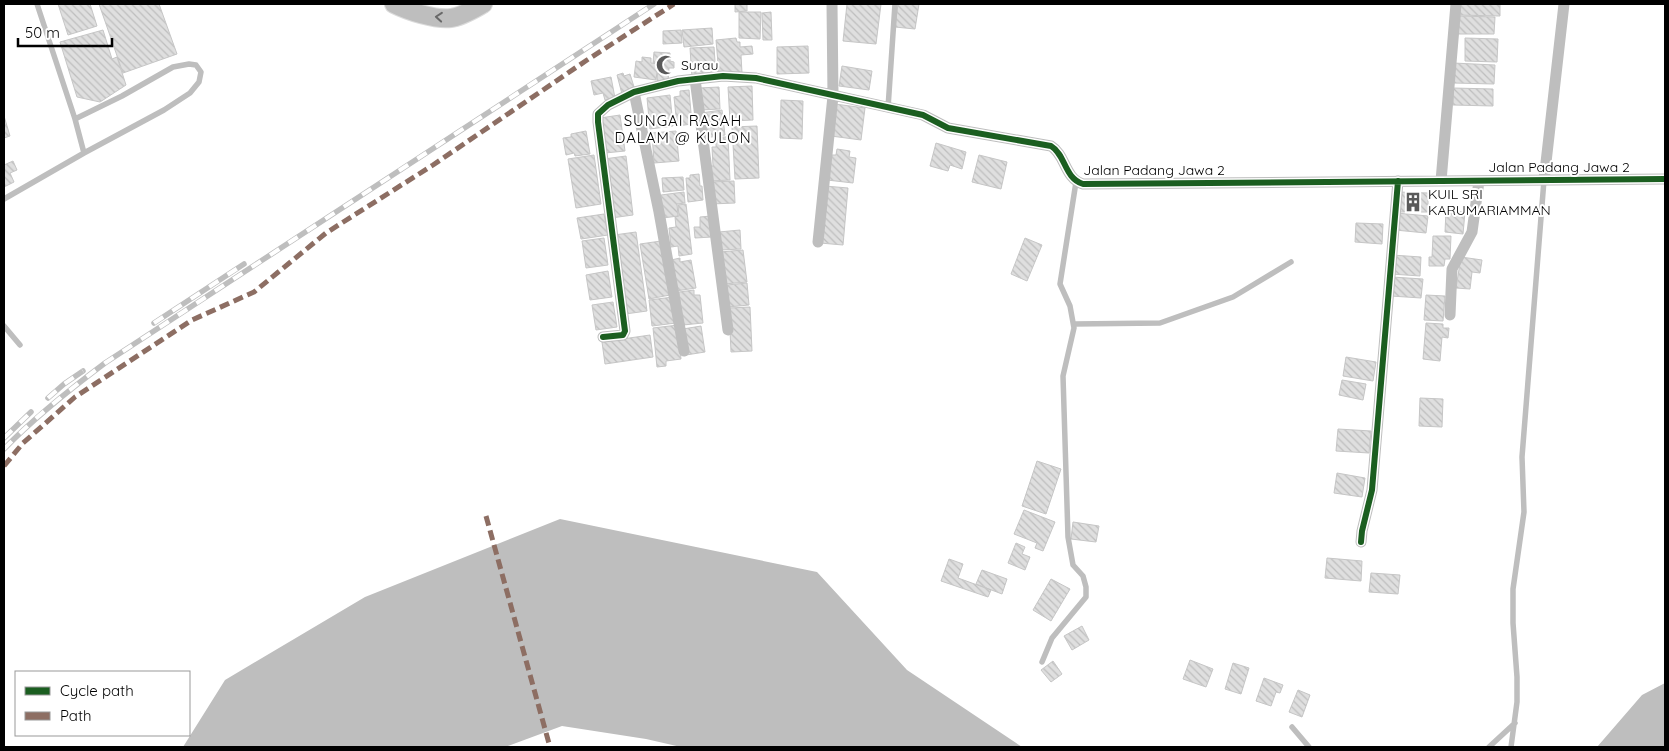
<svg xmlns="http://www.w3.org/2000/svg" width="1669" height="751" font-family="Quicksand,sans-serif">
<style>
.water{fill:#bebebe}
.building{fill:url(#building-back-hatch);stroke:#c6c6c6}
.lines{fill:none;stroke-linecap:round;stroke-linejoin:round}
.primary-casing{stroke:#dbdbdb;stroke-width:20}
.lane{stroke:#bebebe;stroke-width:5.5}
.street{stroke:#bebebe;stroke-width:11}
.primary{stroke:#bebebe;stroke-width:18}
.rail-casing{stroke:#bebebe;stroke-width:5.5}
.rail{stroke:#fff;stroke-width:4;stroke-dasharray:11;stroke-linecap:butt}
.quiet{stroke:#8d6e63;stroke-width:5;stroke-dasharray:10 5;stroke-linecap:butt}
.cycleway-casing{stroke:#fff;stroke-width:9}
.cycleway{stroke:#1b5e20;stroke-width:6}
.oneway{stroke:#686868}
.labels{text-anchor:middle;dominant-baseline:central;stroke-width:4;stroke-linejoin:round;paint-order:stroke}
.poi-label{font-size:14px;fill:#000;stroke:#fff;text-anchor:start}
.street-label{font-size:14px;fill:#000;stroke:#fff}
.neighbourhood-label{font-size:15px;letter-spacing:1px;fill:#000;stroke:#fff}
</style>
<defs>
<pattern id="building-back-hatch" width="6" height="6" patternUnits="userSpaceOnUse" patternTransform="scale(1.25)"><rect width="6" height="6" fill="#dfdfdf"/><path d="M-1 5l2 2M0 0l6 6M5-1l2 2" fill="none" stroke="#bebebe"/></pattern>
</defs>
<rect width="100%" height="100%" fill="#fff"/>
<path class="water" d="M560 519 817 572 907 670 1022 747H681L646 739 562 726 505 747H183L225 680 365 597Z
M1665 683V747H1597L1642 695Z"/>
<path class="building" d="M58 4H90L97 26 68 35Z
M99 4H159L177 54 123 73Z
M735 4H747V11L735 12Z
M847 4H881L876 44 843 41Z
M898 4H919L915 29 895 27Z
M1457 4H1500V16L1457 15Z
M739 12H761L760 39 739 38Z
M771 12 772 40H763L762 13Z
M1460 16 1495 17 1494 34H1458Z
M712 28 713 44 684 47 682 30Z
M103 30 112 59 117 57 126 85 100 102 77 97 60 42Z
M681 30 682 43 663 44V31Z
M736 38 737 42H740V47L752 46 753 54 741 55 742 73 719 75 716 40Z
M1465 38 1498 39 1497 62 1465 61Z
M808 46 809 73 777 74V47Z
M714 47 716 76 692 78 690 48Z
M654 52 670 53V61L674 62V68H669L668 82 657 81 658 63H653Z
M642 57 651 58V63L658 64 656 80 634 77 636 61 642 62Z
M1453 63 1495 65 1494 84 1453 83Z
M842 66 872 71 869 90 839 86Z
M623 73 624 76 630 74 635 90 622 94 617 75Z
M611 77 615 98 605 100 603 93 594 95 591 81Z
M752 86 753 120 730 121 728 87Z
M719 87 720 109 700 110 699 88Z
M1453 88 1493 89V106L1453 105Z
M689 90 692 124 677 126 674 97 680 96V91Z
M670 95 673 126 650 129 647 98Z
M781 100 803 101 802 139 780 138Z
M835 104 865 108 861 140 831 136Z
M722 110 725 135 704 138 701 113Z
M620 115 625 151 605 153 600 118Z
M4 116 10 136 4 138Z
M757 126 759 178 735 179 732 127Z
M586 131 590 154 575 156 574 153 566 155 563 138 571 137V134Z
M676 131 679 161 654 163 652 133Z
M716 137H728L730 180 709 181 708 166H713L712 147H716Z
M936 143 966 152 962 169 950 165 948 171 930 166Z
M837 149 850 151 849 157 856 158 853 183 827 180 830 155H836Z
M594 155 601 204 576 208 568 159Z
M979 155 1007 162 1001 189 972 182Z
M626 156 633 215 611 218 604 159Z
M13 161 17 170 10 173 14 182 4 187V165Z
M699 174 700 186H702L703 200 688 202 686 178H690V175Z
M683 177 684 190 663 192 662 178Z
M734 181 735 203 711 204 710 182Z
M825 186 848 188 843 245 820 243Z
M684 192 685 203 677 204 678 216 663 218 661 195Z
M1398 192 1428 193V212H1398Z
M686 204 692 254 679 256 678 246 671 247 669 228 676 227 675 217 679 216 678 205Z
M1446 211 1465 212 1463 234 1445 232Z
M1397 213 1428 216 1426 233 1395 230Z
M604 214 608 235 581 239 577 218Z
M711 216 712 237 695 238 694 227H700V217Z
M1356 223 1383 224 1382 244 1355 242Z
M740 230 741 249 721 250 719 232Z
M636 232 647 311 625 314 614 235Z
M1433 236H1451L1450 259H1445L1444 266H1429V257H1432Z
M604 238 608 265 586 268 582 241Z
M1025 238 1042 245 1027 281 1011 274Z
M661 241 670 295 649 299 640 244Z
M743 250 747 282 724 284 720 252Z
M1392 255 1421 257 1420 276 1391 274Z
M1461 257 1482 260 1480 273 1472 272 1470 289 1456 288Z
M680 258V262L691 260 696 288 676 291 671 260Z
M608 271 612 297 590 300 586 275Z
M1392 277 1423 279 1421 298 1391 296Z
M747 283 749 305 728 307 727 285Z
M694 290V295H700L703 323 683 325 679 292Z
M1426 295 1445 296 1443 321 1424 320Z
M673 297 676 323 652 326 649 300Z
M613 302 617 327 596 330 592 305Z
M750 307 752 351 731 352 729 308Z
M1426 323 1443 324V328H1449L1448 338 1442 337 1440 361 1423 359Z
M678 325 681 359 666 361V366L657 367 653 328Z
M701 326 705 352 686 355 683 329Z
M650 335 653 357 605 364 602 342Z
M1346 357 1376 362 1373 381 1343 376Z
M1342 380 1366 384 1363 400 1339 395Z
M1420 398 1443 399 1442 427 1419 426Z
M1338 429 1371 431 1369 453 1336 451Z
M1037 461 1061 469 1046 514 1022 506Z
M1337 473 1365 478 1362 497 1334 493Z
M1024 510 1055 522 1043 551 1035 548 1037 543 1014 534Z
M1073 522 1099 526 1096 542 1071 539Z
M1016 543 1025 547 1022 554 1030 557 1025 570 1008 563Z
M1327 558 1362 561 1361 581 1325 578Z
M949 559 963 564 958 578 991 590 988 597 941 581Z
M982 570 1007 579 1002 594 976 584Z
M1371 573 1400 575 1398 594 1369 592Z
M1051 579 1070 589 1051 621 1033 610Z
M1082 626 1089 640 1072 650 1064 636Z
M1190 660 1213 669 1206 687 1183 679Z
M1053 661 1062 674 1051 682 1041 670Z
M1233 663 1249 668 1241 694 1225 689Z
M1264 678 1283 685 1280 693 1276 692 1271 706 1256 701Z
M1298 690 1310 695 1302 717 1289 712Z"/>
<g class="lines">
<defs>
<path id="primary" d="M394 4C408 11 435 20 451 18 461 17 474 9 483 4"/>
</defs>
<use href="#primary" class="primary-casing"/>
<path class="lane" d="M888 108 895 4
M75 119 122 96 173 67 189 64 196 65 201 72 199 82 190 93 164 110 84 153
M4 199 84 153 75 119 37 4
M1074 324 1160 323 1233 297 1291 262
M4 326 20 345
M1042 662 1052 638 1086 597V587L1083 576 1073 565 1068 537 1063 376 1074 328 1070 306 1060 284 1076 182
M1292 727 1309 747
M1489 747 1515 723
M1511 747 1517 702V677L1513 623V589L1524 512 1522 457 1544 180"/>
<path class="street" d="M695 79 728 330
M634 92 659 212 684 351
M1544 180 1564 4
M1441 181 1456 4
M818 242 833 96 832 4
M1450 315 1452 269 1472 232 1479 181
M603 337 623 335 625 331 598 122V114L608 105 634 92 678 81 723 76 756 78 923 115 948 128 1051 146C1066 155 1064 178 1083 184L1665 179
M1361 542 1362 531 1372 490 1398 181"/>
<use href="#primary" class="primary"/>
<defs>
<path id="rail" d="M154 323 244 264
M48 398 64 384 83 371
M4 438 31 412
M4 449C35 417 69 390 105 363L654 4"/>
</defs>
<use href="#rail" class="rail-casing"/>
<use href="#rail" class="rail"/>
<path class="quiet" d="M4 466 23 443 75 397 192 320 254 292 326 233 433 165 587 60 674 4
M486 516 550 747"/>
<defs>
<path id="cycleway" d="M603 337 623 335 625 331 598 122V114L608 105 634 92 678 81 723 76 756 78 923 115 948 128 1051 146C1066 155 1064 178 1083 184L1665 179
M1361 542 1362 531 1372 490 1398 181"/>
</defs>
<use href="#cycleway" class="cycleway-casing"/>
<use href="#cycleway" class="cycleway"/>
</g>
<defs><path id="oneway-chevron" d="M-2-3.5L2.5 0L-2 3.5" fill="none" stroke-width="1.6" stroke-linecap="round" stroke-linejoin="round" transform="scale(1.25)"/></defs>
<use class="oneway" href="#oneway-chevron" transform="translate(439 17) rotate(-175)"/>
<defs>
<symbol id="mosque-bare" viewBox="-9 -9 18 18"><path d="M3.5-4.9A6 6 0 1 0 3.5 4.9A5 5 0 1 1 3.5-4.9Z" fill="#595959" stroke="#fff" stroke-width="2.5" paint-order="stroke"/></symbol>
<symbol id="building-bare" viewBox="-9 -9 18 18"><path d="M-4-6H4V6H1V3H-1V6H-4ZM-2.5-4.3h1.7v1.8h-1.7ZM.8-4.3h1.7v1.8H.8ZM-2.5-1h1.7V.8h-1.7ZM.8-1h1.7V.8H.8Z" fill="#595959" stroke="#fff" stroke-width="2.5" paint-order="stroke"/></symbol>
</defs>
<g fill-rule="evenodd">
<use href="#mosque-bare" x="652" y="51" width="28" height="28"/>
<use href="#building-bare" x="1399" y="188" width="28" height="28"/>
</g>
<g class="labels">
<g class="poi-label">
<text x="681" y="65">Surau</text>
<text x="1428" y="194">KUIL SRI<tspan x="1428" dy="16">KARUMARIAMMAN</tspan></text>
</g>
<g class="street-label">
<text x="1559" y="167">Jalan Padang Jawa 2</text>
<text x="1154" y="170">Jalan Padang Jawa 2</text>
</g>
<g class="neighbourhood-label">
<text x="683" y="120">SUNGAI RASAH<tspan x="683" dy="17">DALAM @ KULON</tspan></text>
</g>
</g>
<rect width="1669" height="751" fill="none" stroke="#000000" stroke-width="10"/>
<rect x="15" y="671" width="175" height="65" fill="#ffffff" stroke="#999999"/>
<rect x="25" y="687" width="25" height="8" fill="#1b5e20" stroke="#999999"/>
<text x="60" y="696" font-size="15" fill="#000000">Cycle path</text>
<rect x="25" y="712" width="25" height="8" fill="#8d6e63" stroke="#999999"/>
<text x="60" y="721" font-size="15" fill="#000000">Path</text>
<path d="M18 38v8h94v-8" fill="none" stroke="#000000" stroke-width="2.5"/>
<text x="25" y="38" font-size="15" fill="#000000" stroke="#ffffff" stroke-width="4" paint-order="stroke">50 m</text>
</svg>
